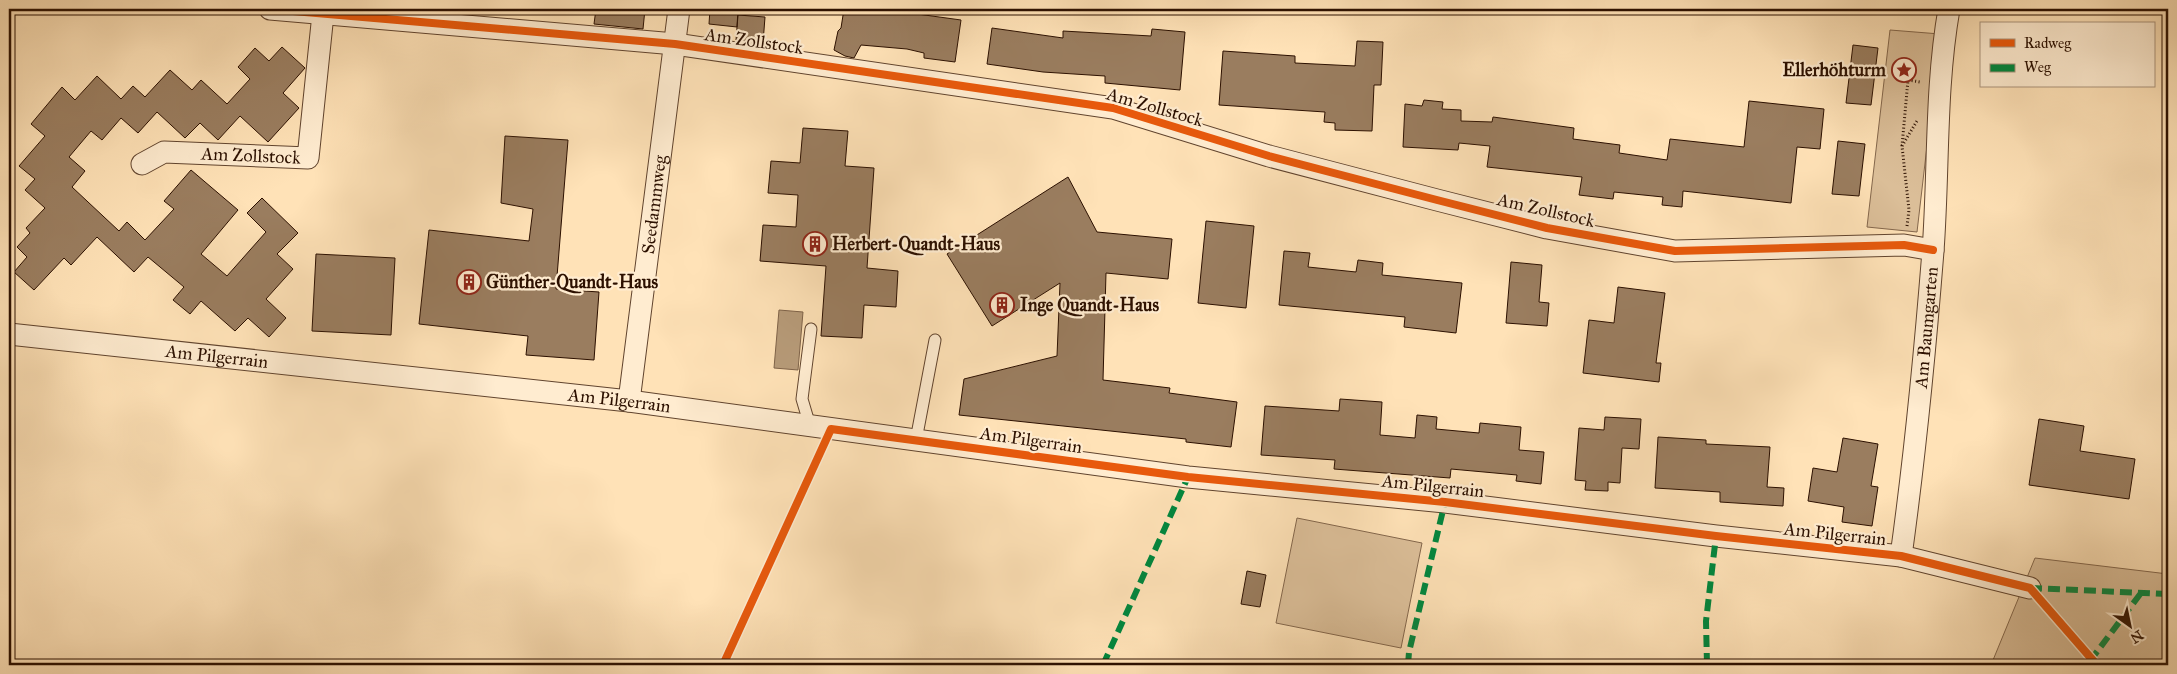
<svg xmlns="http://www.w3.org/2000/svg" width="2177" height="674" font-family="'IM FELL Great Primer',serif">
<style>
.green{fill:#dbbe98;stroke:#84674c}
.water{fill:#b79b79;stroke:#7f6349}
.building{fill:#9a7d5f;stroke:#2c1000}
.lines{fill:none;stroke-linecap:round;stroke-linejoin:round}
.service-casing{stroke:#61442e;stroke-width:13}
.minor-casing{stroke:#61442e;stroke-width:23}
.path{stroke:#2c1000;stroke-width:3;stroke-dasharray:1 2.5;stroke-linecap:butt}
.service{stroke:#ffecd0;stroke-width:11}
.minor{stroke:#ffecd0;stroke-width:21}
.quiet{stroke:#00873e;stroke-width:6;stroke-dasharray:12 6;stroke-linecap:butt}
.cycleway-casing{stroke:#ffecd0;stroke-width:11}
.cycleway{stroke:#e8590c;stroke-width:8}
.labels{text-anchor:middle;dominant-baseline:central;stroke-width:4.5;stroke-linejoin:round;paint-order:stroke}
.street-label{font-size:18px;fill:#2c1000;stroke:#ffecd0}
.poi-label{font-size:18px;font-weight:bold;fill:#2c1000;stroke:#ffecd0;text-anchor:start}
</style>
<rect width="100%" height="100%" fill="#ffe2b7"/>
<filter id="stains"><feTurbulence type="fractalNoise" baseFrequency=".004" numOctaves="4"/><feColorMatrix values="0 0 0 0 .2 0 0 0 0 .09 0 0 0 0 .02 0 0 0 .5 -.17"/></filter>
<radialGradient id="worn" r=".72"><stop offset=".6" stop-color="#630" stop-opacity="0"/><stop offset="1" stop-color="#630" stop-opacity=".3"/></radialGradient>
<path class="green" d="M1890 30 1940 34 1917 232 1867 227Z
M1297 518 1422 543 1401 648 1276 623Z
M2035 558 2168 574V665H1991Z"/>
<path class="water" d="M779 310 803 312 798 370 774 368Z"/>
<path class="building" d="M596 9H645L643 29 594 24Z
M710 9H738L737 27 709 24Z
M844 9H881L961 20 955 62 924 58V53L907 49 861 45 854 58 845 56 834 50 838 31 841 28Z
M738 15 765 17 763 43 736 40Z
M992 28 1063 38V31L1151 36 1152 29 1185 32 1180 90 1105 83V76L1043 72 987 64Z
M1357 41 1383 42 1381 85H1374L1372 131 1335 130V123L1324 122 1325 112 1219 105 1223 51 1295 56V63L1355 66Z
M1853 45 1878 48 1871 105 1846 103Z
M282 47 305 68 283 93 299 108 268 142 240 116 218 140 200 123 185 138 157 112 138 133 121 118 102 140 91 131 69 157 85 171 72 187 119 231 127 222 145 240 174 209 164 201 191 170 238 210 201 254 227 276 266 232 247 213 262 198 298 233 277 254 293 269 266 299 286 318 269 337 248 318 235 331 201 301 190 314 173 300 184 287 148 257 134 272 97 237 71 265 64 258 34 290 14 272 27 257 17 247 30 233 26 228 45 208 25 190 35 179 19 166 45 136 31 124 62 87 75 100 97 76 121 99 133 86 145 97 170 70 192 90 201 80 227 104 250 79 238 67 255 48 269 61Z
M1424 100 1443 102 1442 109 1461 110V121L1492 122 1493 117 1574 128 1573 139 1620 145 1619 153 1667 160 1670 139 1744 147 1749 101 1824 109 1820 149 1797 147 1791 203 1683 191 1682 207 1662 205 1663 197 1614 192 1613 199 1579 195 1582 177 1487 167 1490 146 1459 143 1458 150 1403 147 1405 104 1422 106Z
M803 128 848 131 845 166 874 168 867 268 898 271 896 307 864 305 862 338 821 336 826 266 760 261 763 225 796 227 798 195 768 193 771 161 800 163Z
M505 136 568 140 556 289 599 292 594 360 526 355 528 336 419 324 429 230 529 241 533 209 501 203Z
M1838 141 1865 144 1859 196 1832 194Z
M1068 177 1097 232 1172 239 1168 279 1106 273 1103 380 1170 388 1169 393 1237 402 1231 447 1186 442V439L959 415 964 379 1057 356 1060 283 992 326 947 254Z
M1206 221 1254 226 1246 308 1198 303Z
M1284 251 1310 253 1308 267 1356 272 1358 260 1383 263 1382 275 1462 283 1456 333 1404 327 1405 317 1279 305Z
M316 254 395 258 391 335 312 331Z
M1511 262 1542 265 1539 302 1549 303 1547 326 1506 323Z
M1618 287 1665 293 1656 363H1661L1659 382 1583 373 1589 320 1614 323Z
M1340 399 1382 402 1380 435 1415 438 1417 415 1437 417 1436 429 1479 433 1480 423 1521 427 1519 450 1544 452 1541 484 1516 481 1517 475 1451 469 1450 478 1334 469 1335 460 1261 455 1265 406 1339 411Z
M1605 417 1641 419 1639 449 1622 448 1620 483 1608 482V491L1585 490 1586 481 1575 480 1579 428 1604 430Z
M2039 419 2084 426 2080 451 2135 459 2129 499 2029 485Z
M1658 437 1706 440V444L1770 447 1767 487 1784 488 1783 506 1720 502V492L1655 488Z
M1843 438 1878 444 1871 486 1878 487 1872 526 1842 522 1844 507 1808 501 1813 468 1837 472Z
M1247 571 1266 575 1260 607 1241 604Z"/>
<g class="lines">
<defs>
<path id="service" d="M810 426 802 399 811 329
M916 440 935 340"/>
<g id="minor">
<path d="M270 9 675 44 1113 108 1269 156 1437 200 1547 228 1675 251 1904 245 1933 250"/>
<path id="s1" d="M142 164 164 152 308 158 323 14"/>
<path id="s2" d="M9 334 629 401 1188 477 1445 502 1716 536 1901 556 2030 588"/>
<path id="s3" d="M629 401 679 9"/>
<path id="s4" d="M1901 556C1915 455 1925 352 1933 251 1939 170 1935 89 1949 9"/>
</g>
</defs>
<use href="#service" class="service-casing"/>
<use href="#minor" class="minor-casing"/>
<path class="path" d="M1902 146 1917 121
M1907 226 1909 210 1902 146 1908 80 1920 82"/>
<use href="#service" class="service"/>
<use href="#minor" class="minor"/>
<path class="quiet" d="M2030 588 2168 594
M2090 661 2141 593
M1103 665 1188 477
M1408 665 1409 652 1445 502
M1707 665 1706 621 1716 536"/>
<defs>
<path id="cycleway" d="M270 9 675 44 1113 108 1269 156 1437 200 1547 228 1675 251 1904 245 1933 250
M723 665 831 429 1188 477 1445 502 1716 536 1901 556 2030 588 2097 665"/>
</defs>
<use href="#cycleway" class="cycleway-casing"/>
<use href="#cycleway" class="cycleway"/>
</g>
<defs>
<symbol id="sight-ring" viewBox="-11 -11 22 22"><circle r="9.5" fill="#ffecd0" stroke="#8f2418" stroke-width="1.5"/><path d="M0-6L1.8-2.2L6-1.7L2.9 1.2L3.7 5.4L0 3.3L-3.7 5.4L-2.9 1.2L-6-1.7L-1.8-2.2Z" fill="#8f2418"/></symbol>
<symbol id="building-ring" viewBox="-11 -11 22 22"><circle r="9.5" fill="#ffecd0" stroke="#8f2418" stroke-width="1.5"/><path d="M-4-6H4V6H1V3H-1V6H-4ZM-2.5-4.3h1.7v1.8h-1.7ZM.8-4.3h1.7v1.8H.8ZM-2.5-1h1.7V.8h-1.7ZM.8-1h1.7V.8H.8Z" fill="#8f2418"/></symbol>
</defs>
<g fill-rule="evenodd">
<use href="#sight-ring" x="1890" y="56" width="28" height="28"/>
<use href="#building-ring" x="801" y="230" width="28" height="28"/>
<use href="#building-ring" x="455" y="268" width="28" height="28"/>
<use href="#building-ring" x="988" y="291" width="28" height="28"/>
</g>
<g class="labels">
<g class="street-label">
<text transform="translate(754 41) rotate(8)">Am Zollstock</text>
<text transform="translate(1155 107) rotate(16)">Am Zollstock</text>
<text stroke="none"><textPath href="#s1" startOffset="112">Am Zollstock</textPath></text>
<text stroke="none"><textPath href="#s3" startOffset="198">Seedammweg</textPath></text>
<text transform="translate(1546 210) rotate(13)">Am Zollstock</text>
<text stroke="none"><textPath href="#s4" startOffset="230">Am Baumgarten</textPath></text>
<text stroke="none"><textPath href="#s2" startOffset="209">Am Pilgerrain</textPath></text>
<text stroke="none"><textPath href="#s2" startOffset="614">Am Pilgerrain</textPath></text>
<text transform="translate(1031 440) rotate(8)">Am Pilgerrain</text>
<text transform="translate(1433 486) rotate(6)">Am Pilgerrain</text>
<text transform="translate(1835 534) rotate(6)">Am Pilgerrain</text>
</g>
<g class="poi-label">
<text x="1886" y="70" text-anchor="end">Ellerhöhturm</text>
<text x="832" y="244">Herbert-Quandt-Haus</text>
<text x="486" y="282">Günther-Quandt-Haus</text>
<text x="1020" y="305">Inge Quandt-Haus</text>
</g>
</g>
<rect width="2177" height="674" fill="none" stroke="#ffe2b7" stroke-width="30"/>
<rect x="10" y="10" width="2157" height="654" fill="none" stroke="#2c1000" stroke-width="2.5"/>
<rect x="15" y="15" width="2147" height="644" fill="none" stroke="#2c1000"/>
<rect x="1980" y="22" width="175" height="65" fill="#ffecd0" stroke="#ab947d"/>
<rect x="1990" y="39" width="25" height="8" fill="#e8590c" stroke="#ab947d"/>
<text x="2024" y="48" font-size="15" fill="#2c1000">Radweg</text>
<rect x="1990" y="64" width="25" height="8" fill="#00873e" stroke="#ab947d"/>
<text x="2024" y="72" font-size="15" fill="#2c1000">Weg</text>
<g transform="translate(2130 626) rotate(147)" stroke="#ffecd0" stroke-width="4" paint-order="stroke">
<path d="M0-4L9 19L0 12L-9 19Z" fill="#2c1000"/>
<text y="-8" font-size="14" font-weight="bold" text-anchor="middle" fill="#2c1000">N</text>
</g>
<rect width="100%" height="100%" filter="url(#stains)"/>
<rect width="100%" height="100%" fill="url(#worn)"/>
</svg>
